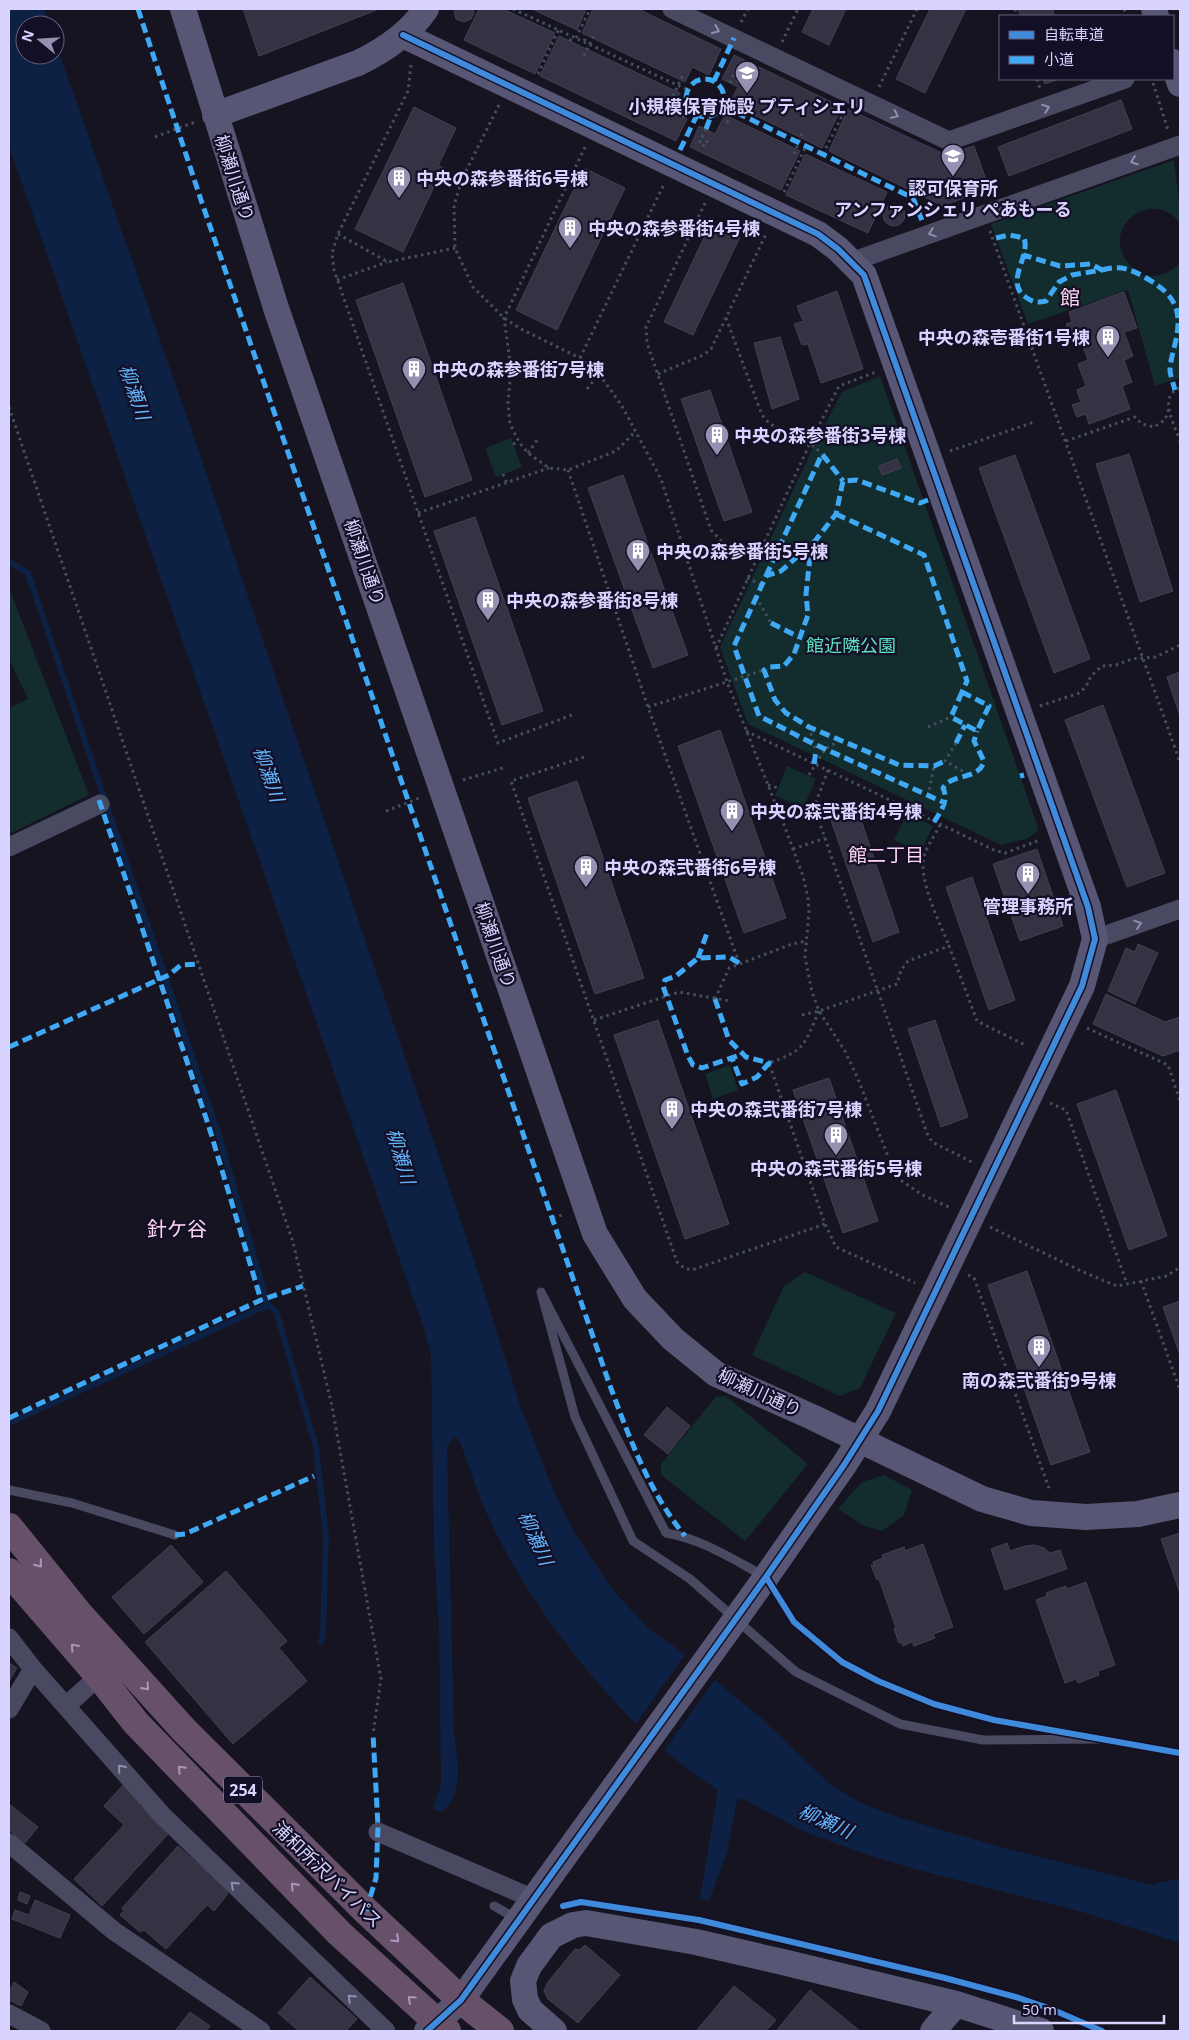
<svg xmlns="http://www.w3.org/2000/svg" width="1189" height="2040" font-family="'Open Sans','Noto Sans JP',sans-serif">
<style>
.green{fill:#132c2d}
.water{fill:#0d2144}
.pier{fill:#161421}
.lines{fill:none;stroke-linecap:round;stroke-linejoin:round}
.stream{stroke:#0d2144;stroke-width:6}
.building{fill:#343243;stroke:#433f54}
.path{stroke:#44505f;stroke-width:3;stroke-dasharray:2.5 4;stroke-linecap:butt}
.lane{stroke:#4a4962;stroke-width:9}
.street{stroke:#4a4962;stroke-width:19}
.secondary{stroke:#575674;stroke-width:26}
.highway{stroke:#67516a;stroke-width:28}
.path-bridge{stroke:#44505f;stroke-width:3;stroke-dasharray:2.5 4;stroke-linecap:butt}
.secondary-bridge{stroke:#575674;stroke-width:26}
.quiet{stroke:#3fa9f5;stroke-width:5;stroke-dasharray:10 5;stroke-linecap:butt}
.cycleway-casing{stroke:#130f26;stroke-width:9}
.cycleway{stroke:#408adc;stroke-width:6}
.oneway{stroke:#928eb0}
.oneway2{stroke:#a699bc}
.labels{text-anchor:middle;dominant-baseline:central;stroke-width:4.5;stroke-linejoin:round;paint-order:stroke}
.shield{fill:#130f26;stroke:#9e99be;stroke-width:1}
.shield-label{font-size:16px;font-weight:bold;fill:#d9d4ff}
.poi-label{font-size:18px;font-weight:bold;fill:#d9d4ff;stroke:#130f26;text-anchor:start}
.street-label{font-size:18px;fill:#d9d4ff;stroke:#130f26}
.park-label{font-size:18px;fill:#5fe0c0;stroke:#130f26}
.water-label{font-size:19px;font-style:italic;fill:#62b6ff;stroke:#130f26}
.neighbourhood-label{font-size:19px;fill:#ffd6f0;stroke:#130f26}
.quarter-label{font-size:20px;fill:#ffd6f0;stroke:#130f26}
</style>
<rect width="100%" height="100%" fill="#161421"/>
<path class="green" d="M1174 160 1180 207V223C1150 183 1087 236 1141 275 1157 277 1170 275 1180 262V378L1155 386 1128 290 1028 324 991 224Z
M880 376 1039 830 1027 839 1001 845 748 724 720 647 816 441 842 392Z
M511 438 522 467 496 477 485 448Z
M9 588 89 795 9 834V708L28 699 9 659Z
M787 766 816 779 803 808 775 796Z
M907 813 933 826 920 853 894 840Z
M730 1065 738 1090 713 1099 705 1074Z
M805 1272 896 1313 860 1388 840 1396 752 1355 784 1286Z
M726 1396 808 1464 745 1541 661 1475V1464L716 1397Z
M884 1475 912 1490 904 1515 882 1531 864 1526 838 1509 862 1482Z"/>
<path class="water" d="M9 9H44L50 25H25V55H55V41L188 420 473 1257 521 1408 553 1490 576 1535 613 1590 648 1628 675 1647 761 1718 831 1785 861 1803 903 1819 1008 1849 1151 1885 1161 1882 1180 1879V1943L1093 1915 915 1869 868 1855 805 1832 741 1798 737 1800 727 1852 709 1901 700 1899 718 1790C632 1736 544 1627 498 1537 482 1507 472 1473 460 1442L455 1436 447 1447 454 1733C457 1759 465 1793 442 1812L433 1809 441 1784 439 1627 434 1548 431 1354 424 1329 9 146Z"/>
<path class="pier" d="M686 1653 716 1678 664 1751 635 1725Z"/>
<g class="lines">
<path class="stream" d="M9 562 28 573 219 1136 268 1305 9 1423
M268 1305 276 1311 316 1447 326 1536 323 1635 321 1642"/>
</g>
<path class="building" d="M243 9H379L259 56Z
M455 9H473L474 13 471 19 464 22 456 19 454 12Z
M479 9H503L555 33 535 74 464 40Z
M532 9H586L577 30Z
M593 9H638L721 49 709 75 692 67 685 82 582 33Z
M813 9H846L829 45 802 32Z
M930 9H966L925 93 896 79Z
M1018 9H1052L1055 16H1021Z
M559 36 680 93 671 111 687 119 676 141 540 76Z
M734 55 842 107 822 148 730 103 738 87 722 79Z
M1043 79H1059L1045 84Z
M1121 100 1132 129 1009 176 998 147Z
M414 107 456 128 438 166 443 168 403 252 355 229Z
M848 109 946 155 974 146 989 188 943 206 829 151Z
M725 115 800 151 781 190 690 147 699 126 715 134Z
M805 154 887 192 868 233 786 195Z
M584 168 625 188 557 330 516 310Z
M883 215a11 11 0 1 1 22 0a11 11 0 1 1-22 0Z
M711 223 740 237 693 335 664 322Z
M403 283 472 480 425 497 356 300Z
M837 291 863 369 821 383 808 344 802 345 794 324 803 321 797 306Z
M1124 292 1137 328 1124 332 1133 356 1124 360 1132 382 1122 386 1130 409 1089 424 1086 414 1077 417 1072 405 1081 402 1077 390 1086 386 1078 364 1088 360 1080 338 1072 341 1066 324 1072 322 1069 312Z
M780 337 799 399 772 409 754 343Z
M710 390 752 512 724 521 681 399Z
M1129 454 1173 591 1140 602 1096 464Z
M1015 455 1090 659 1054 673 979 468Z
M897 459 901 468 882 475 879 466Z
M623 475 688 655 653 668 588 488Z
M475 517 543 711 502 725 434 531Z
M1180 672V716L1167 677Z
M1103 705 1165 873 1127 887 1065 720Z
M720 730 786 918 744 933 678 746Z
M577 781 644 978 595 994 528 798Z
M858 811 899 932 873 942 831 820Z
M1037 849 1063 926 1020 941 993 864Z
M972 877 1015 1000 989 1010 946 887Z
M1138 944 1158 953 1135 1004 1108 991 1126 948 1135 952Z
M1106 994 1165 1022 1180 1017V1050L1163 1056 1093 1024Z
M658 1020 729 1224 685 1239 614 1035Z
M935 1020 968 1117 941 1127 908 1029Z
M829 1078 878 1221 843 1233 793 1090Z
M1116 1090 1167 1236 1129 1250 1077 1104Z
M1027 1271 1090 1452 1051 1465 988 1285Z
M1180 1301V1355L1163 1307Z
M667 1407 690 1426 668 1454 644 1435Z
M1180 1533V1593L1161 1539Z
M1007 1543 1010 1551 1025 1546 1034 1545 1044 1548 1050 1553 1060 1550 1067 1569 1005 1590 991 1549Z
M923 1544 953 1627 933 1634 935 1638 914 1646 912 1642 903 1646 901 1642 899 1643 894 1629 896 1628 879 1579 877 1580 871 1565H874L873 1562 883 1558 882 1555 904 1547 905 1551Z
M171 1545 203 1582 144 1634 112 1597Z
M226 1571 287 1641 279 1648 307 1681 233 1744 145 1642Z
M1086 1582 1115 1665 1098 1671 1099 1675 1078 1683 1076 1679 1065 1683 1036 1600 1047 1596 1046 1593 1066 1586 1067 1589Z
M9 1663 17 1668 9 1681Z
M123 1785 141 1802 139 1805 169 1833 102 1906 74 1879 124 1825 104 1806Z
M9 1804 38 1827 25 1843 9 1830Z
M178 1846 206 1871 207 1870 227 1890V1895L214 1911 207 1905 166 1949 144 1930 140 1932 120 1915 124 1911 122 1908Z
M20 1892 30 1896 27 1904 18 1900Z
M35 1900 70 1915 60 1938 12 1919 15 1910 29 1915Z
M585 1945 620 1975 578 2023 548 1999 544 1991 548 1982 575 1949 580 1950Z
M310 1977 357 2019 346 2031H299L278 2013Z
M14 1982 28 1992 21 2006 9 2000V1992Z
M734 1986 776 2020 766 2031H696Z
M810 1990 860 2031H776Z
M190 2012 210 2026 206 2031H175Z"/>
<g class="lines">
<path class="path" d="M513 9 688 90
M1015 9 1017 16
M1124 9 1127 16
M741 22 748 9
M576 38 590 9
M570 41 572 35
M584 41 587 35
M782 42 798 9
M411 65 408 91 338 234 332 253 334 270 498 743 572 715
M538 74 559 29
M1037 79 1040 89
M730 83 737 69 743 71 737 83
M1153 83 1168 130
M879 87 917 9
M499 105 463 177 454 205 455 248 473 287 504 318 521 329 580 358 599 374 622 406 661 479 727 682 786 830 803 876 808 898 809 911 805 957 812 992 819 1011 845 1051 858 1079 896 1177 921 1194 951 1208
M727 123 738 100
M706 129 699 143 705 146 709 137
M155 137 195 122
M585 147 504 318 511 369 508 403 510 424 519 442 528 453 549 468 568 470 616 451 636 431
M794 154 803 131
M823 154 844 112
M784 192 806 146
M705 203 646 327 647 343 711 530 722 542 757 557
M990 231 1180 762
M338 234 388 262 455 248
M337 280 387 262
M726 318 762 415 770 424 810 443 822 454
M580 358 664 184
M658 374 703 355 711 349 766 234
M1180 388C1157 396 1175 425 1180 441
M587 389 599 374
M9 407 293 1242 332 1406 381 1679 373 1734
M1066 441 1135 417 1142 424 1154 427 1165 420 1169 408
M513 444 519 442
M950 451 1034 422
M528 453 537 440
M568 470 648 707 739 963
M503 474 507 483
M418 513 549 468
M747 578 762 585
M756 597 771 623
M716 648 810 443 839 386 876 372
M1040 706 1079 693 1086 687 1091 676 1102 666 1116 665 1132 659 1156 657 1180 645
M648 707 764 670
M809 727 816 751
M928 727 951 717
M746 731 994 850 1005 853 1040 840
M956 743 945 761 970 775
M584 757 511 781 677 1262 684 1268 692 1270 825 1224
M828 770 816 802 819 821 927 1133 932 1142 974 1163
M809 775 825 749 841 740
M463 780 506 767
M768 785 778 788
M928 796 934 766
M386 811 422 797
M940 825C935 835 927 846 924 856 918 880 940 923 949 946
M793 849 825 838
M715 999 729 968 792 944 806 941
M819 1011C804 1045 806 1050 769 1063L825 1224 836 1247 915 1283
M802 1015 819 1011 897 984 901 970 908 961 949 946 977 1021 1027 1046
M594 1020 679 992 730 1001
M1087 1028 1168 1065 1180 1101
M1050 1103 1066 1110 1127 1284
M553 1218 565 1214
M990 1227 1081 1271 1117 1286 1167 1276 1180 1267
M968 1275 974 1278 1050 1491
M1141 1281 1180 1390"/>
<path class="lane" d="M9 1490 72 1503 175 1535
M764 1576C732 1559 702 1539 666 1533L541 1292 575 1417 633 1541 690 1579 796 1672 900 1724 983 1740 1098 1739
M494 1906 517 1919"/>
<path class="street" d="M672 9 949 141 1125 79
M851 262 1180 145
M9 847 100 804
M1095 939 1180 909
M9 1638 33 1669 162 1815 386 2031
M66 1706 99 1676
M9 1709 33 1669
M378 1832 534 1899
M9 1843 114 1931 261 2031
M9 2014 41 2031"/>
<path class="secondary" d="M183 9 276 308 595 1234 635 1299 673 1339 716 1374 812 1417 982 1499 1031 1513 1086 1517 1138 1514 1180 1505
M1154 9 1156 16
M403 35 818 234 838 249 864 275 1088 907 1095 939 1082 986 878 1411 844 1465 766 1577
M1173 62 1180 84
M215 115 358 63C385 50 409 34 426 9
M427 2031 461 2000 548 1879
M554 2031 530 2010 525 1999 523 1981 529 1966 551 1936 573 1925 586 1923 696 1942 787 1963 956 2004 1041 2031
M933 2031 956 2004"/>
<path class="highway" d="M9 1527 81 1616 184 1730 366 1911 461 2000 500 2031
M9 1572 99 1676 136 1723 339 1933 447 2031"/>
<path class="path-bridge" d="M584 56 595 33
M673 96 683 75"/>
<path class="secondary-bridge" d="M548 1879 766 1577"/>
<path class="quiet" d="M138 9 202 203 609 1383C629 1437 649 1492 685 1536
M686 98a19 19 0 1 1 38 0a19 19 0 1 1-38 0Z
M714 81 734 38
M723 106 913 198 923 223
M682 116 689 107
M706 129 711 116
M680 150 697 115
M996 238 1009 235 1024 238C1031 257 1003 283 1027 298 1033 302 1038 303 1046 301L1059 282 1072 275 1102 270 1091 264 1060 266 1023 255
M1102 270C1120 265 1131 269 1146 278 1176 295 1183 311 1175 344 1173 353 1170 362 1170 371 1171 377 1173 383 1175 390
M928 500 920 503 857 480 843 481 836 514 815 541 781 571 766 576 734 646 759 716 814 744 945 803
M836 514 924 555 967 681 962 692
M815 542 810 557 806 594 808 615 794 654 784 666 770 667 764 670 775 700 786 713 809 727 899 765 934 766 945 761
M766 576 822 454 843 481
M771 623 799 637
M962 692 989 706 977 731 951 717Z
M956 743 965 725
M814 764 816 751
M1020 776 1024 775
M99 800 209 1127 261 1300
M934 822C941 811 949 801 943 788 953 772 979 781 984 761L974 741 977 731
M698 958 707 933
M739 963 729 957 698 958 676 976 665 980 663 986 688 1056 693 1065 702 1068 743 1054
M715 999 729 1040 746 1057 769 1063 757 1077 742 1084 732 1058
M9 1047 169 975 181 965 197 964
M9 1418 261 1300 303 1286
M175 1535 185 1534 314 1476
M366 1911 376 1878 378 1826 373 1734"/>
<defs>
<path id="cycleway" d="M403 35 818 234 838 249 864 275 1088 907 1095 939 1082 986 878 1411 844 1465 766 1577 461 2000 427 2031
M766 1577 794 1622 842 1662 878 1681 934 1704 994 1720 1180 1753
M563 1906 581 1902 699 1920 945 1978 1019 1998 1051 2009 1102 2031"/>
</defs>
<use href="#cycleway" class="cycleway-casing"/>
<use href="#cycleway" class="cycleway"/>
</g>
<defs><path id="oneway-chevron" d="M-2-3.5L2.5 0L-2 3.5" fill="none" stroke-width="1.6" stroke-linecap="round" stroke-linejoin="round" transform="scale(1.25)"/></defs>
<g class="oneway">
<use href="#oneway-chevron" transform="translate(716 30) rotate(25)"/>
<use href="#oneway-chevron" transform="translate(1046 108) rotate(-20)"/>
<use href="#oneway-chevron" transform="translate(895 115) rotate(26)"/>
<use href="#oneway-chevron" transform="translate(1134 161) rotate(161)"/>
<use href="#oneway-chevron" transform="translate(932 233) rotate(161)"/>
<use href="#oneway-chevron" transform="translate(1138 924) rotate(-19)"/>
<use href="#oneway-chevron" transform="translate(121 1768) rotate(-131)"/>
<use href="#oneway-chevron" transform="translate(234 1885) rotate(-136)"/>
<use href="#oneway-chevron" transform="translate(351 1998) rotate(-136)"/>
</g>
<g class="oneway2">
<use href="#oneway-chevron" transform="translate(39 1564) rotate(51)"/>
<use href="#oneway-chevron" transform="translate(74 1647) rotate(-131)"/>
<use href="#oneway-chevron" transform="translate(146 1687) rotate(48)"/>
<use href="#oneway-chevron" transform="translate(181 1769) rotate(-134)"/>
<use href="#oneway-chevron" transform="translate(294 1886) rotate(-134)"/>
<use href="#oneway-chevron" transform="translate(396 1939) rotate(43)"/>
<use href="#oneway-chevron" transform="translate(411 1999) rotate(-138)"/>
</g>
<defs>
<symbol id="school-pin" viewBox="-11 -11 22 30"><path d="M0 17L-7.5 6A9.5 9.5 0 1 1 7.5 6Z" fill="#9591b1" stroke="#130f26"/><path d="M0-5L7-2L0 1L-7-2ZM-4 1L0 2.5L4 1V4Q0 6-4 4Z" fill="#fff"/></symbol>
<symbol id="building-pin" viewBox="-11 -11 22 30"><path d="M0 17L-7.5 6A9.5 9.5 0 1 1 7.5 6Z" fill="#9591b1" stroke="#130f26"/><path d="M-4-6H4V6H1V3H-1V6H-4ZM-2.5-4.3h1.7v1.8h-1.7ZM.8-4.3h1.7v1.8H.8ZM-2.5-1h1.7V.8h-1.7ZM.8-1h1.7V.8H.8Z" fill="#fff"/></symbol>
</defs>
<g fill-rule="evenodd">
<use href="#school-pin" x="733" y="59" width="28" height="38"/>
<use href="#school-pin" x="939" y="142" width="28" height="38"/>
<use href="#building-pin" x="385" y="164" width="28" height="38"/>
<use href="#building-pin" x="556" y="214" width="28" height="38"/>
<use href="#building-pin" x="1094" y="323" width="28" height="38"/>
<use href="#building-pin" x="400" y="355" width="28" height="38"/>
<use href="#building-pin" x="703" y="421" width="28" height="38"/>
<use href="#building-pin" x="624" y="537" width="28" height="38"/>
<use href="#building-pin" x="474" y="586" width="28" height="38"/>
<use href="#building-pin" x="718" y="797" width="28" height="38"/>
<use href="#building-pin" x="572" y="853" width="28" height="38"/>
<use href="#building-pin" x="1014" y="860" width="28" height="38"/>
<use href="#building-pin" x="658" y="1095" width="28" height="38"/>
<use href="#building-pin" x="822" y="1121" width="28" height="38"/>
<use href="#building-pin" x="1025" y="1333" width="28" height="38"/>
</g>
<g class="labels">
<rect class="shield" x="224" y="1776.5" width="38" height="27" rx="4"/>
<g class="shield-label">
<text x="243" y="1790">254</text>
</g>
<g class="poi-label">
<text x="747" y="106" text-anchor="middle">小規模保育施設 プティシェリ</text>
<text x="416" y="178">中央の森参番街6号棟</text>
<text x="953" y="188" text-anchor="middle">認可保育所<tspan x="953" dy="21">アンファンシェリ ぺあもーる</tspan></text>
<text x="588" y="228">中央の森参番街4号棟</text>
<text x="1090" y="337" text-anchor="end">中央の森壱番街1号棟</text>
<text x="432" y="369">中央の森参番街7号棟</text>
<text x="734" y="435">中央の森参番街3号棟</text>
<text x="656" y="551">中央の森参番街5号棟</text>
<text x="506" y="600">中央の森参番街8号棟</text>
<text x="750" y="811">中央の森弐番街4号棟</text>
<text x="604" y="867">中央の森弐番街6号棟</text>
<text x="1028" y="906" text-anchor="middle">管理事務所</text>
<text x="690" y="1109">中央の森弐番街7号棟</text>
<text x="836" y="1168" text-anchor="middle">中央の森弐番街5号棟</text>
<text x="1039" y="1380" text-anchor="middle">南の森弐番街9号棟</text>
</g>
<g class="street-label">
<text transform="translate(235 178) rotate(72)">柳瀬川通り</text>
<text transform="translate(365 562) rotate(71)">柳瀬川通り</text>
<text transform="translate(496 945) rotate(71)">柳瀬川通り</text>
<text transform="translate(760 1392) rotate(25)">柳瀬川通り</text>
<text transform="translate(328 1874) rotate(44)">浦和所沢バイパス</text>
</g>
<g class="park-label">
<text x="851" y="645">館近隣公園</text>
</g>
<g class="water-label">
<text transform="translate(135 392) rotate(71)">柳瀬川</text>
<text transform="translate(269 774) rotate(71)">柳瀬川</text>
<text transform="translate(401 1156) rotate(74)">柳瀬川</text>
<text transform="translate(536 1538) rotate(66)">柳瀬川</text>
<text transform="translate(826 1821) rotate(24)">柳瀬川</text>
</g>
<g class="neighbourhood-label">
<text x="886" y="855">館二丁目</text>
</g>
<g class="quarter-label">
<text x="1070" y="297">館</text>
<text x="177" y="1228">針ケ谷</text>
</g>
</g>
<rect width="1189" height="2040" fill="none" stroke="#d9d4ff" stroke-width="20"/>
<rect x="999" y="15" width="175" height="65" fill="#130f26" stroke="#625e7d"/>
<rect x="1009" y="31" width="25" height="8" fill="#408adc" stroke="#625e7d"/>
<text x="1044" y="40" font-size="15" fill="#d9d4ff">自転車道</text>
<rect x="1009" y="56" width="25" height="8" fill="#3fa9f5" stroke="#625e7d"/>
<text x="1044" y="65" font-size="15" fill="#d9d4ff">小道</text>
<g transform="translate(40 40) rotate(288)"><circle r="24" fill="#130f26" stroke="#625e7d"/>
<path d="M0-4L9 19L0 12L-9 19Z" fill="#9591b1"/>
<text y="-8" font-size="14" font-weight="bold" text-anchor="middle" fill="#d9d4ff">N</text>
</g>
<path d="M1014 2015v8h150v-8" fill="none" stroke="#d9d4ff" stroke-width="2.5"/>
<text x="1022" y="2015" font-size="15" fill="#d9d4ff" stroke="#130f26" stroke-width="4" paint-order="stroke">50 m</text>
</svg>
